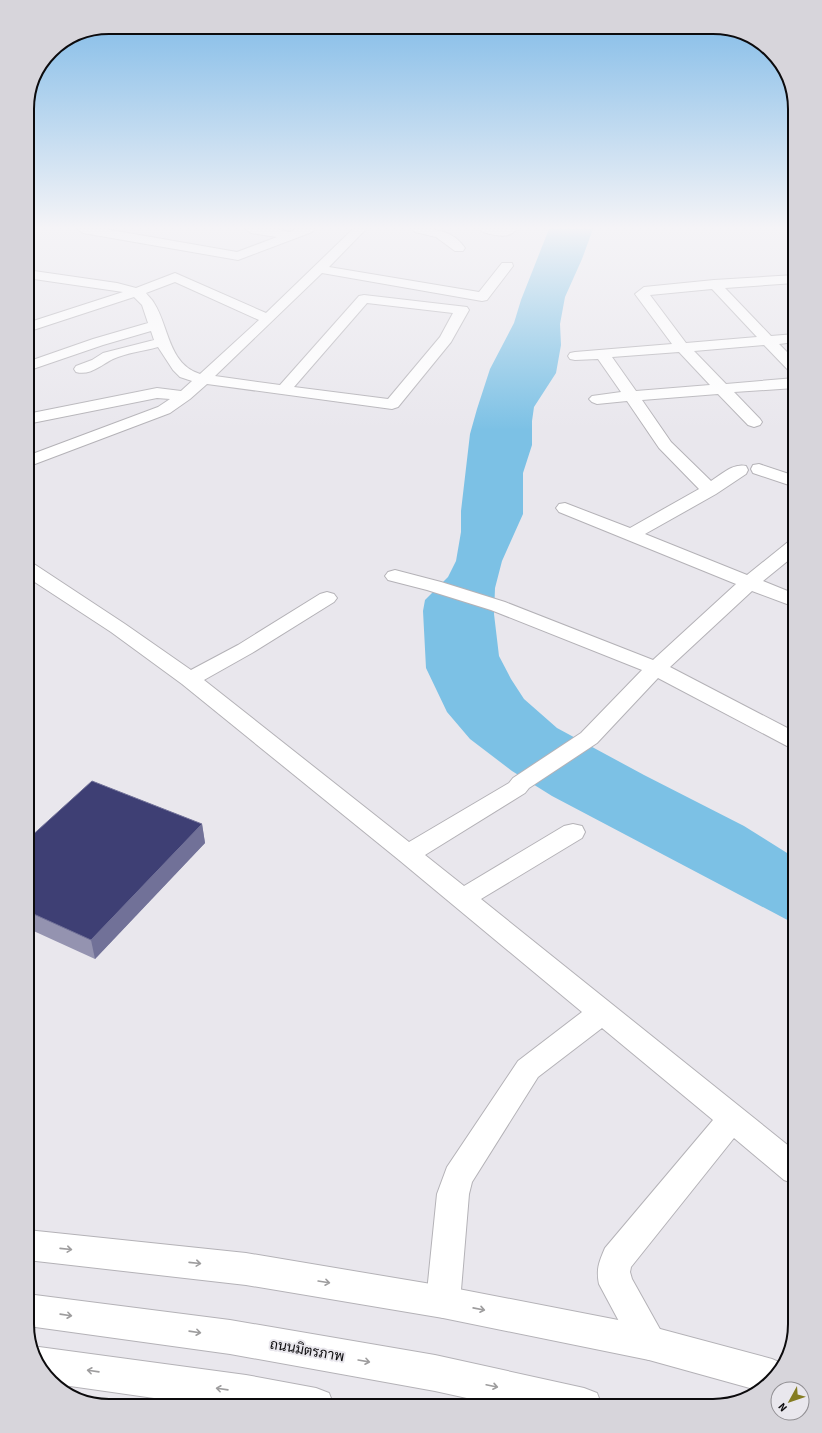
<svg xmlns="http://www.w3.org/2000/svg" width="822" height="1433" font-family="'Source Sans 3',Sarabun,sans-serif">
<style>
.water{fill:#7cc1e5}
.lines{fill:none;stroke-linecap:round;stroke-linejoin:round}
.minor-casing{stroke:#b4b2b7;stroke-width:2}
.highway-casing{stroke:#b4b2b7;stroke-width:2}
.minor{fill:#fff;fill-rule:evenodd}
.highway{fill:#fff;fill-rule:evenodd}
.wall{fill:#9493b0}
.shaded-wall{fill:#717198}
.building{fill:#3e3f74;stroke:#717198}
.oneway{stroke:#9e9d9e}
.labels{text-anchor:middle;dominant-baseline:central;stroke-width:4;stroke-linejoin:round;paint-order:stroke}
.near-street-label{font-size:14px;fill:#0c0b0d;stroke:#e9e7ed}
.rim{fill:none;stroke:#0c0b0d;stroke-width:2}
</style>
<rect width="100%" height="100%" fill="#e9e7ed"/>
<path class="water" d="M549 229H593L582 259 565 297 560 324 561 345 556 373 534 407 532 421V445L523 473V514L502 561 495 588 494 614 499 656 511 679 524 699 557 728 644 775 744 826 795 858V924L552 796 512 771 470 739 447 712 426 668 423 611 425 600 448 577 456 561 461 532V511L470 434 477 409 490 369 514 323 521 300Z"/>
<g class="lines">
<defs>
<path id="minor" d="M77 229H105L237 252 277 237 251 233 245 229H276L290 232 296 229H314L312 232 238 260 83 233Z
M353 229H366L329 267 479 292 502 263H512L513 266 487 300 482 301 322 273 215 376 280 385 359 296 364 295 467 307 469 310 451 342 398 407 392 409 207 384 190 399 170 413 27 467V456L158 407 170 399 157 398 27 424V414L157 388 181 391 192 381 180 377 173 370 158 347C144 351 126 353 113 359 101 365 90 376 76 372L74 369 76 366 92 360 103 353 154 340 151 331 103 345 27 371V362L93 339 148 323 142 305 134 297 27 332V323L123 292 27 278V270L117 283 136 288 175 273 266 313ZM175 282 259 320 200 374C168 364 169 326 154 303 152 299 148 296 146 293ZM367 303 453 313 440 337 388 399 294 387Z
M413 229C434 229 452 229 465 248L463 251H455L436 237 415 232Z
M479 229H516C514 232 512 234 508 235 501 237 484 234 479 229Z
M795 275V283L725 288 771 336 795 334V342L779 344 795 360V373L790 372 764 345 694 351 726 384 795 378V388L734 392 760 419 762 422 760 425 754 427 748 425 718 394 642 400 671 442 711 481C722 474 733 463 746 466L748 470 746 474 716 494 645 534 747 575 788 542 795 540V555L763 581 795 594V607L752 591 670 667 795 732V748L787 746 658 678 597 743 529 788 525 793 425 855 464 886 564 826 573 824 582 826 585 832 582 838 481 899 795 1151V1184L784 1180 734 1138 631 1267 630 1272 632 1279 661 1331 666 1343 661 1355 649 1360 637 1355 599 1284C596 1269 599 1262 605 1248L713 1120 602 1028 538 1077 472 1182 469 1194 460 1302 455 1313 443 1318 431 1313 426 1302 437 1194 447 1167 518 1061 582 1012 399 860 182 684 111 632 27 577V562L34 564 125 624 191 670 238 645 320 594 327 592 334 594 337 598 334 602 252 653 204 680 409 842 509 783 513 778 581 733 642 670 491 610 427 590 388 580 385 576 388 572 395 570 441 582 505 602 653 660 736 584 559 512 556 508 559 504 565 503 630 528 699 489 659 448 627 401 597 404 592 402 589 399 592 396 621 392 598 359 575 360 570 359 568 356 570 353 575 352 672 344 635 294 644 287 714 280ZM712 289 757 337 686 343 650 295ZM679 352 710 385 636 391 612 357Z
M759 464 795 476V487L753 473 751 469 753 465Z"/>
<path id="highway" d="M27 1230 246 1253 443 1286 649 1326 772 1359 783 1364 781 1369 757 1390 649 1360 443 1318 246 1285 27 1260Z
M27 1294 230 1320 435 1355 584 1388 597 1393 602 1406H503L435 1391 230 1354 28 1326Z
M39 1347 246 1375 316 1388 329 1393 334 1406H210L56 1384 35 1360 33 1349Z"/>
</defs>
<use href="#minor" class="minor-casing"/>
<use href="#highway" class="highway-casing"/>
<use href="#minor" class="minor"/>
<use href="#highway" class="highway"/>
</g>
<path class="wall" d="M202 824 205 843 95 959 27 928V840Z"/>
<path class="shaded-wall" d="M202 824 205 843 95 959 91 940Z"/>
<path class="building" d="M92 781 202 824 91 940 27 911V840Z"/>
<defs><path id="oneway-shaft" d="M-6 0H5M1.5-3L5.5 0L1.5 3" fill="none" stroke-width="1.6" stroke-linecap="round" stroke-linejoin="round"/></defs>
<g class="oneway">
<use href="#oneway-shaft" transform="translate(66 1249) rotate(6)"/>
<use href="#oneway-shaft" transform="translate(195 1263) rotate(6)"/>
<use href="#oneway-shaft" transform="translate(324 1282) rotate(9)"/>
<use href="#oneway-shaft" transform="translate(479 1309) rotate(11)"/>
<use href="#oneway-shaft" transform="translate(66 1315) rotate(8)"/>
<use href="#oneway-shaft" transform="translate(195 1332) rotate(8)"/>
<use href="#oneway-shaft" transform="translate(364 1361) rotate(10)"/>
<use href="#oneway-shaft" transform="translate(93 1371) rotate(-172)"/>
<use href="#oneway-shaft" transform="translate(492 1386) rotate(12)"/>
<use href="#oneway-shaft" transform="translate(222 1389) rotate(-172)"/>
</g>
<linearGradient id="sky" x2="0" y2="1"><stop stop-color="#7db9e7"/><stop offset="0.53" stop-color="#f5f4f7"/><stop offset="1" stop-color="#f5f4f7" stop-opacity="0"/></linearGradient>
<rect width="822" height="430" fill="url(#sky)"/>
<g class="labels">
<g class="near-street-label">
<text transform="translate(307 1351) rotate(10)">ถนนมิตรภาพ</text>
</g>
</g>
<path d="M0 0H822V1433H0ZM109 34H713A75 75 0 0 1 788 109V1324A75 75 0 0 1 713 1399H109A75 75 0 0 1 34 1324V109A75 75 0 0 1 109 34Z" fill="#d7d5db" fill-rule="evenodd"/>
<path class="rim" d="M109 34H713A75 75 0 0 1 788 109V1324A75 75 0 0 1 713 1399H109A75 75 0 0 1 34 1324V109A75 75 0 0 1 109 34Z"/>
<g transform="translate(790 1401) rotate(230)"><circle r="19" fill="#e9e7ed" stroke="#918f93"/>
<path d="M0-3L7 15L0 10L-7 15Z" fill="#857c22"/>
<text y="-6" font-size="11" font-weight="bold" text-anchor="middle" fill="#0c0b0d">N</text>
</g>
</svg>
